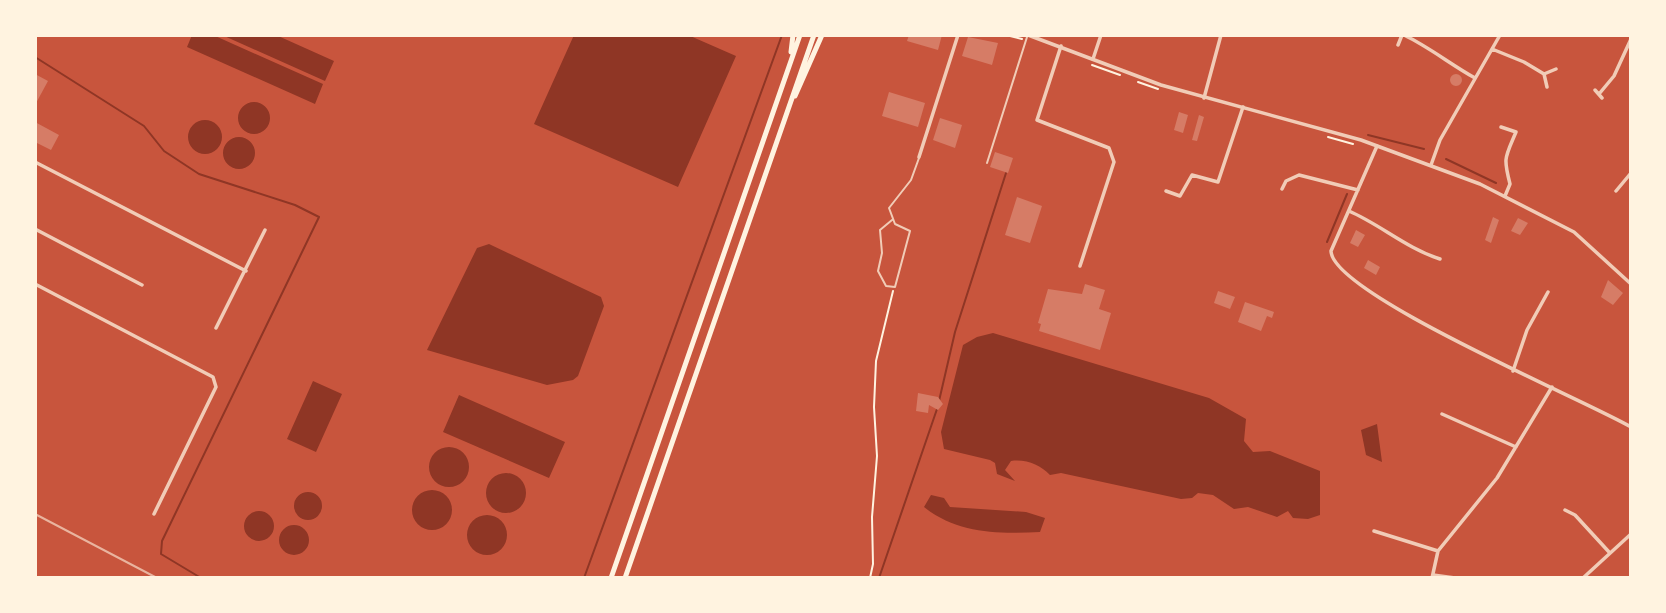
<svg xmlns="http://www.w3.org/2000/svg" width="1666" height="613" font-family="Barlow,sans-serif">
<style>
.water{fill:#8f3625}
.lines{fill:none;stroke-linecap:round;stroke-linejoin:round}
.stream{stroke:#8f3625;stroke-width:2}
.building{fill:#d67c66}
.path{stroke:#fff3e0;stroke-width:2}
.service{stroke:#f1ccb7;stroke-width:2}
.minor{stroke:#f1ccb7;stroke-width:3.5}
.tertiary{stroke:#f1ccb7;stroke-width:3.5}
.trunk{stroke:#fff3e0;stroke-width:5}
.rail{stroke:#e9b49f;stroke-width:2}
</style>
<rect width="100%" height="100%" fill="#c8553d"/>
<path class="water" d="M192 35H213L323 84 315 104 187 47Z
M222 35H276L334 61 325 81Z
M574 35H688L736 56 678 187 534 124Z
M238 118a16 16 0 1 1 32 0a16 16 0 1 1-32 0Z
M188 137a17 17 0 1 1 34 0a17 17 0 1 1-34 0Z
M223 153a16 16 0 1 1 32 0a16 16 0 1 1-32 0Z
M489 244 601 297 604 306 578 376 573 380 547 385 427 350 477 248Z
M993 333 1209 398 1246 419 1244 441 1253 452 1270 451 1320 471V515L1308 519 1293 518 1288 511 1277 517 1248 507 1234 509 1213 495 1198 493 1192 498 1181 499 1061 473 1050 475C1040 465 1027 459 1011 461L1005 470 1015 481 997 474 995 463 990 460 944 449 941 432 963 345 977 337Z
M313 381 342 394 316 452 287 439Z
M459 395 565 442 549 478 443 432Z
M1377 424 1382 462 1366 455 1361 430Z
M429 467a20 20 0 1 1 40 0a20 20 0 1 1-40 0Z
M486 493a20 20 0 1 1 40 0a20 20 0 1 1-40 0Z
M412 510a20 20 0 1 1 40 0a20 20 0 1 1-40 0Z
M294 506a14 14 0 1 1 28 0a14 14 0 1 1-28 0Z
M931 495 944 498 950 507 1026 512 1045 518 1040 532C998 534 958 534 924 507Z
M244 526a15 15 0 1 1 30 0a15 15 0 1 1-30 0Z
M467 535a20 20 0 1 1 40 0a20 20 0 1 1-40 0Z
M279 540a15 15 0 1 1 30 0a15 15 0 1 1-30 0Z"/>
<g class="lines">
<path class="stream" d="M35 57 144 126 164 151 199 174 295 205 319 217 162 541 161 554 201 578
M1368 135 1424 149
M1446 159 1496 183
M1327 242 1347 194
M939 401 955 332 1006 173
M584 578 782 35
M879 578 937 409"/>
</g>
<path class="building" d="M909 35H942L938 50 907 41Z
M968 37 998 43 992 65 962 56Z
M1450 80a6 6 0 1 1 12 0a6 6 0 1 1-12 0Z
M35 74 48 81 35 105Z
M889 92 925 103 918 127 882 116Z
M1179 112 1188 115 1183 133 1174 130Z
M1199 115 1204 117 1197 141 1192 140Z
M940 118 962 125 955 148 933 140Z
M35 122 59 135 51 150 35 142Z
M995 152 1013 158 1008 173 990 167Z
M1017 197 1042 206 1030 243 1005 235Z
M1493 217 1499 220 1491 243 1485 240Z
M1518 218 1528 223 1520 235 1511 231Z
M1356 230 1365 235 1358 247 1350 243Z
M1368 260 1380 267 1376 275 1364 268Z
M1608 280 1623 293 1613 305 1601 297Z
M1085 284 1105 290 1099 309 1111 313 1100 350 1039 331 1041 324 1038 323 1048 289 1082 294Z
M1218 291 1235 297 1230 309 1214 303Z
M1245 302 1274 312 1272 318 1267 316 1261 331 1238 322Z
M918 393 938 397 943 404 938 410 929 405 928 413 916 411Z"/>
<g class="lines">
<path class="path" d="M1006 35 1022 39
M1092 65 1120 75
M1138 82 1158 89
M1328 137 1353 144
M870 578 873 564 872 517 877 456 874 407 876 361 893 291"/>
<path class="service" d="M987 163 1027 37
M892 220 880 230 882 253 878 271 886 286 895 287 910 231 895 224 889 208 911 180 919 158"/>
<path class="minor" d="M1404 35C1429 47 1450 64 1475 78
M1398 45 1402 35
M1061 46 1037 120 1109 148 1114 162 1080 266
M1492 49 1524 62 1544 74 1556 69
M1093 59 1101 35
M1544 74 1547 87
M1595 90 1602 98
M1599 94 1614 76 1631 39
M1204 98 1221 35
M1501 127 1516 132C1505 158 1503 157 1510 184L1505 196
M1377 146 1331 251C1332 294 1587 401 1631 427
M919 157 958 35
M35 162 246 271
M1431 165 1440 140 1500 35
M1282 189 1286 181 1299 175 1358 190
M1166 191 1180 196 1192 175 1218 182 1243 107
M1616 191 1631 173
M1349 211C1381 225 1406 248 1440 259
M35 229 142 285
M35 284 213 377 216 387 154 514
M216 328 265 230
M1513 371 1527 330 1548 292
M1442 414 1516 447
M1565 510 1575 515 1609 552
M1374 531 1438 551
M1433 575 1455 578
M1432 578 1438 551 1497 478 1552 387
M1583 578 1631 534"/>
<path class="tertiary" d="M1028 35 1161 85 1361 140 1480 184 1574 232 1631 284"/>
<path class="trunk" d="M791 52 793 35
M795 96 822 35
M611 578 800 35
M625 578 814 35"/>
<path class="rail" d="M35 514 157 578"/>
</g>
<rect width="1666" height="613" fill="none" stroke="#fff3e0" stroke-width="74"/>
</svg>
